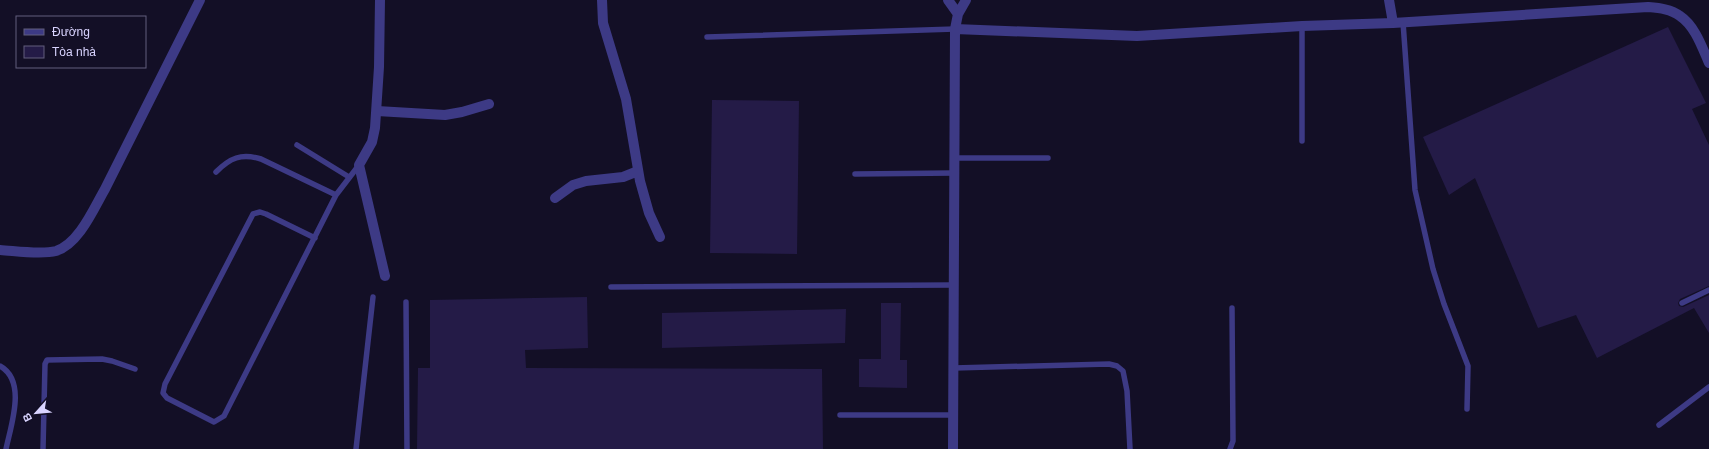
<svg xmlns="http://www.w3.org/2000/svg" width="1709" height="449" font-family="Helvetica,sans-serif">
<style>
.building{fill:#241b47}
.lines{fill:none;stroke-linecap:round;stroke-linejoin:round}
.lane{stroke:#3d3a85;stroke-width:5.5}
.street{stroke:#3d3a85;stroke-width:10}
</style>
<rect width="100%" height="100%" fill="#130f26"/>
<path class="building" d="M1668 27 1706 103 1692 109 1709 145V286L1680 299 1678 303 1679 306 1683 307 1709 295V333L1694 308 1597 358 1576 315 1538 328 1475 178 1449 195 1423 137Z
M712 100 799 101 797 254 710 253Z
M587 297 588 348 525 350 526 368 822 369 823 449H417L418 368H430V300Z
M881 303H901L900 360H907V388L859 387V359H881Z
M846 309 845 343 662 348V313Z"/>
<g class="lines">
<path class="lane" d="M1403 22 1415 190 1433 269 1444 304 1468 366 1467 409
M1302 26V141
M707 37 955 29
M297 145 349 177
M954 158H1048
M216 172C230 158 241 153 261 159L336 195
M855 174 954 173
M315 238 266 214 260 212 253 214 165 384 163 393 167 398 214 422 224 416 336 195 359 165
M611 287 953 285
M406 302 407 449
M1682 303 1709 290
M0 366C27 381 11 425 6 449
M954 368 1109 364 1117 366 1123 371 1127 391 1130 449
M840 415H953
M1659 425 1709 387
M43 449 45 364 47 360 102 359 112 361 135 369
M356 449 373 297
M1230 449 1233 441 1232 308"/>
<path class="street" d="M380 0 379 67 375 128 372 142 359 165 385 276
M602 0 603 23 626 99 640 181 649 213 660 237
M948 0 958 14
M1389 0 1393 23
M955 29 1137 36 1302 26 1393 23 1648 7C1659 8 1671 9 1680 16 1695 26 1702 47 1709 63
M377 111 445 115 462 112 489 104
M555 198 573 185 586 181 623 177 638 171
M0 250C16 251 41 255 56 251 79 244 94 208 105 189L200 0
M953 449 955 29 958 14 966 0"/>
</g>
<rect x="16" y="16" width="130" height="52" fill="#130f26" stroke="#625e7d"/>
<rect x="24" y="29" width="20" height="6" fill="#3d3a85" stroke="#625e7d"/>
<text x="52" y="36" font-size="12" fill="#d9d4ff">Đường</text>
<rect x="24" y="46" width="20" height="12" fill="#241b47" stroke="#625e7d"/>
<text x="52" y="56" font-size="12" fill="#d9d4ff">Tòa nhà</text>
<g transform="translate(36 413) rotate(243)" stroke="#130f26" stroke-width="3" paint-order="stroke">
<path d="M0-3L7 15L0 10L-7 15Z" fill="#d9d4ff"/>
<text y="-6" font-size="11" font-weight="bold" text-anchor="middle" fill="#d9d4ff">B</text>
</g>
</svg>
